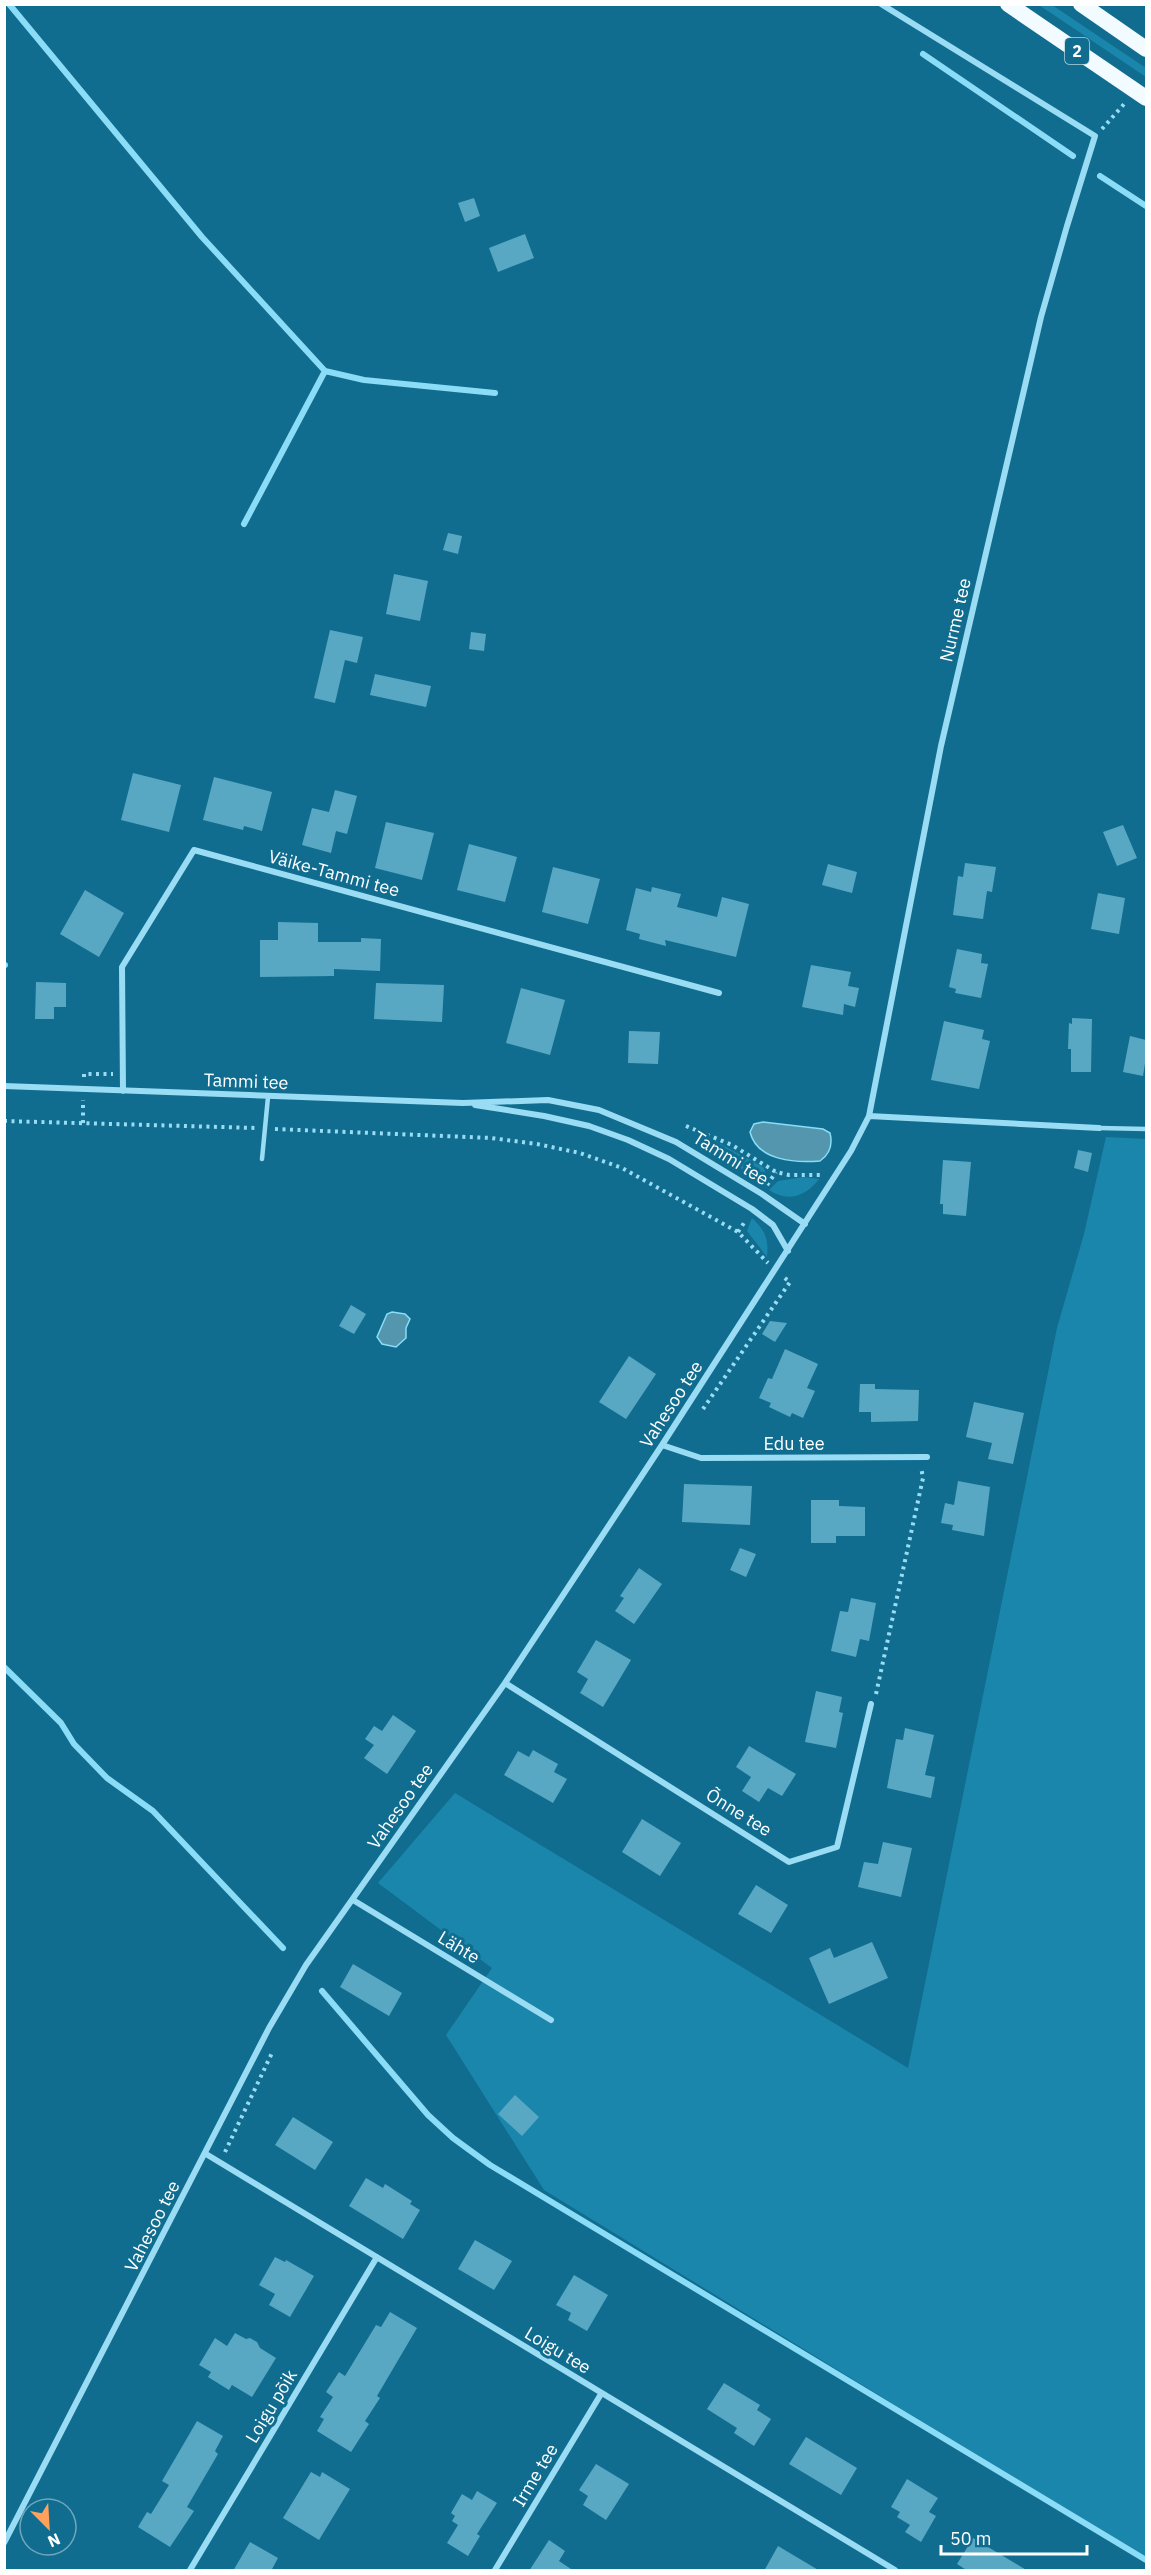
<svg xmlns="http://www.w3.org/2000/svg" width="1151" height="2575" font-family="'IBM Plex Sans',sans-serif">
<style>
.green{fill:#1b86ac}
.water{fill:#5396ae;stroke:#8bdcf6;stroke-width:1.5}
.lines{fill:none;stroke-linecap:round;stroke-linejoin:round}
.stream{stroke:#8bdcf6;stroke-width:6}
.building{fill:#58a8c4}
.path{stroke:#9adcf3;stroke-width:4;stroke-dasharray:3 4.5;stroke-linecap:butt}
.service{stroke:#9adcf3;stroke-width:4.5}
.minor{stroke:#9adcf3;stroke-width:6}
.trunk{stroke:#f2fbff;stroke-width:16}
.labels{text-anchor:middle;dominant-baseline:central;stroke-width:6;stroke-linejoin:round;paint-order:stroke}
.shield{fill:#106d8f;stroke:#b7d3dd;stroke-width:1.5}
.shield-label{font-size:16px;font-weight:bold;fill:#fff}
.street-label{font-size:18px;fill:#fff;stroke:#106d8f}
</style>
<rect width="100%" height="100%" fill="#106d8f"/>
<path class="green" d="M1039 5H1052L1146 68V77Z
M1106 1137 1146 1139V2559L544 2190 446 2035 492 1968 378 1883 455 1793 908 2068 1057 1328 1084 1234Z
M715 1141 763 1167 767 1175 761 1184 710 1145Z
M804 1177 819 1179C806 1196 788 1203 769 1190L778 1181Z
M752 1218C765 1230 769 1239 767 1257L747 1231Z"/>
<path class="water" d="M763 1122 823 1129 830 1133C833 1145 830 1154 820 1161 796 1163 757 1161 750 1132L754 1124Z
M392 1312 405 1314 410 1319 406 1328V1338L396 1347 382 1344 377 1337 387 1314Z"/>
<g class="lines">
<path class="stream" d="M9 4 202 237 325 371 364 380 495 393
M923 54 1073 156
M1100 176 1146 206
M244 524 325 371
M4 965H5
M4 1667 61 1723 74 1744 107 1778 153 1811 283 1948
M322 1991 428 2115 453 2138 490 2165 1146 2560"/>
</g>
<path class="building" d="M474 198 480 216 465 222 458 203Z
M525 234 534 258 498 272 489 248Z
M448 533 462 536 458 554 443 550Z
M394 574 428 581 420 621 386 614Z
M330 630 363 637 357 663 345 660 335 703 314 698Z
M471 632 486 634 484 651 469 649Z
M375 674 431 686 426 707 370 695Z
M133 773 181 785 169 832 121 820Z
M214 777 272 792 262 831 244 826 243 830 203 820Z
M335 790 357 796 347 834 336 831 331 853 302 845 312 808 329 812Z
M386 822 434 833 422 880 375 868Z
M1123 825 1137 858 1117 866 1103 832Z
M469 844 517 857 505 902 457 890Z
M965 863 996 867 992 892 987 891 983 919 953 915 958 876 963 877Z
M828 864 857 872 852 893 822 885Z
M553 867 600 879 588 924 542 912Z
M652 887 681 894 677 907 717 917 722 897 749 904 736 957 665 940 666 946 639 939 640 934 626 930 636 888 651 892Z
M85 890 124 913 99 957 60 934Z
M1098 893 1125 898 1119 934 1091 929Z
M278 922 318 923V942H361V938L381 939 380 971 334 969V976L260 977V940H278Z
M957 949 982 954 981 963 988 964 981 998 955 993 956 989 949 987Z
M811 965 851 972 848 986 859 988 855 1007 844 1004 843 1015 802 1007Z
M36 982 66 983V1007H54V1019H35Z
M376 983 444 985 442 1022 374 1019Z
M521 988 565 1000 550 1055 506 1043Z
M1072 1018 1092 1019 1091 1072H1071V1049H1068L1069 1023 1072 1024Z
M944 1021 984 1030 982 1039 990 1041 979 1089 931 1080Z
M629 1031 660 1032 658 1064 628 1063Z
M1130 1036 1146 1040V1057L1143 1076 1123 1072Z
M1078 1150 1092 1153 1088 1172 1074 1168Z
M943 1160 971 1162 966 1216 943 1214V1204H940Z
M351 1305 366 1314 354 1334 339 1326Z
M770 1321 787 1323 775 1342 762 1334Z
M785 1349 818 1364 807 1388 815 1391 803 1418 792 1413 790 1417 769 1407 771 1403 759 1398 768 1378 772 1379Z
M629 1356 656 1374 626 1419 599 1402Z
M860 1384H875V1389L919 1390 918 1421 871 1422V1412H859Z
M974 1402 1024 1413 1013 1464 988 1459 992 1443 966 1437Z
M958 1481 990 1487 984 1536 952 1530 953 1525 941 1523 945 1503 954 1505Z
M684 1484 752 1486 750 1525 682 1522Z
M811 1500H839V1506L865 1507V1536H836V1543H811Z
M740 1548 756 1554 746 1577 730 1570Z
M639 1568 662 1584 634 1624 615 1611 624 1598 620 1596Z
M851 1598 876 1603 869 1641 860 1639 856 1657 831 1651 840 1611 848 1612Z
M596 1640 631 1660 603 1707 580 1693 588 1679 577 1672Z
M816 1691 842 1697 839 1712 843 1713 836 1748 805 1742Z
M393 1715 416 1731 387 1774 364 1758 374 1745 365 1739 374 1726 382 1731Z
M905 1728 934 1735 925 1775 935 1777 931 1798 887 1788 896 1739 903 1740Z
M749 1746 796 1774 782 1796 768 1788 759 1802 742 1791 751 1777 736 1767Z
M533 1750 558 1764 554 1772 567 1779 553 1803 504 1775 518 1751 529 1757Z
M642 1819 681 1843 660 1876 622 1852Z
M883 1842 912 1848 901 1897 858 1887 864 1862 878 1864Z
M756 1885 788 1905 771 1933 738 1914Z
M872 1942 888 1978 829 2004 809 1958 830 1948 834 1958Z
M353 1964 402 1993 389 2016 340 1987Z
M515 2095 539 2117 522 2136 498 2114Z
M293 2117 333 2142 315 2170 275 2145Z
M366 2178 383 2188 385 2184 412 2201 410 2204 420 2210 403 2239 349 2206Z
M475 2240 512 2261 494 2290 458 2269Z
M275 2257 285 2262 286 2260 314 2276 290 2317 269 2305 275 2294 259 2285Z
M574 2275 608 2295 587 2331 568 2320 571 2313 556 2305Z
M390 2312 417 2328 377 2396 380 2398 365 2421 369 2424 351 2452 317 2431 324 2419 320 2417 333 2397 326 2392 339 2372 345 2376 376 2325 381 2327Z
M235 2333 246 2339 250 2338 257 2342 260 2348 276 2358 252 2397 232 2385 229 2390 208 2377 211 2372 199 2365 215 2338 227 2346Z
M724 2383 760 2405 757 2410 771 2419 754 2446 734 2433 737 2428 707 2409Z
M197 2421 223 2436 215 2451 218 2454 187 2507 194 2511 170 2547 138 2527 147 2512 151 2514 169 2485 162 2481Z
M806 2437 857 2468 841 2495 789 2464Z
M596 2464 629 2484 606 2520 583 2505 588 2496 579 2490Z
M311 2472 320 2477 322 2472 350 2489 319 2540 283 2518Z
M907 2479 938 2498 929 2512 936 2516 921 2542 905 2532 910 2525 897 2517 900 2512 891 2507Z
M477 2491 497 2503 477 2534 480 2536 468 2556 447 2543 458 2525 452 2521 455 2516 451 2513 462 2494 472 2500Z
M973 2538 1028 2571H968L957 2564Z
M549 2540 565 2551 559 2561 574 2571H529Z
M250 2542 278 2558 271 2571H233Z
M778 2546 820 2571H764Z"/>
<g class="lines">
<path class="path" d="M1102 129 1125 103
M84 1077V1074H113
M4 1121 256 1128
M83 1123V1100
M686 1126 732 1145 776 1172 789 1175H821
M275 1129 491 1138 537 1144 580 1153 622 1168 738 1232 768 1263
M767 1185 776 1172
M738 1232 746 1220
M703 1409 790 1282 782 1276
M876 1694 923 1478 921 1467
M225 2152 272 2053"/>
<path class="service" d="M1099 1128 1146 1129
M262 1159 268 1097"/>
<path class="minor" d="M4 1086 463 1103 548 1100 599 1110 676 1142 762 1194 805 1224
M123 1091 122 967 194 850 719 993
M475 1105 544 1116 589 1126 628 1140 669 1159 752 1209 773 1225 788 1251
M869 1116 1099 1128
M662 1445 701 1458 927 1457
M505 1683 789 1862 837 1847 871 1704
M353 1900 551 2020
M206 2154 895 2570
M4 2543 269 2028 306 1965 505 1683 662 1445 851 1151 869 1116 941 746 1041 317 1067 226 1095 136 881 4
M190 2570 377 2257
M495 2570 601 2394"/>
<path class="trunk" d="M1008 4 1146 98
M1081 4 1146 49"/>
</g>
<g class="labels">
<rect class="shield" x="1065" y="38" width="24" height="26" rx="4.5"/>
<g class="shield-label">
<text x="1077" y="51">2</text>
</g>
<g class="street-label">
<text transform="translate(955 620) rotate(-77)">Nurme tee</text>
<text transform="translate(334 873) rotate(15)">Väike-Tammi tee</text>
<text transform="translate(246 1081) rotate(2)">Tammi tee</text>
<text transform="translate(731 1158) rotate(32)">Tammi tee</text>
<text transform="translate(671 1404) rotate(-57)">Vahesoo tee</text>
<text x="794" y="1443">Edu tee</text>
<text transform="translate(400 1806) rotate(-55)">Vahesoo tee</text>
<text transform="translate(739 1812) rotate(32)">Õnne tee</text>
<text transform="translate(459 1947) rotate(31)">Lähte</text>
<text transform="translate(152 2226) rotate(-63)">Vahesoo tee</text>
<text transform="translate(558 2350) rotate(31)">Loigu tee</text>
<text transform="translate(271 2406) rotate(-59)">Loigu põik</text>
<text transform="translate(535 2475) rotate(-59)">Irme tee</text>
</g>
</g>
<rect width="1151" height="2575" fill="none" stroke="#ffffff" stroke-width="12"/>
<g transform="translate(48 2527) rotate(156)"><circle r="28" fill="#106d8f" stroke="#70a7bc" stroke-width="1.5"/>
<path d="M0-4.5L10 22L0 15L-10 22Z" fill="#ffa05b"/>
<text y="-9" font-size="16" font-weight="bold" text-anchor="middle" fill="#ffffff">N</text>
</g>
<path d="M941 2545v9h146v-9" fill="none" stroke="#ffffff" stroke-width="3"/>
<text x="950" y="2545" font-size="18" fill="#ffffff" stroke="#106d8f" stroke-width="4.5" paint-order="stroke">50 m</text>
</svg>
